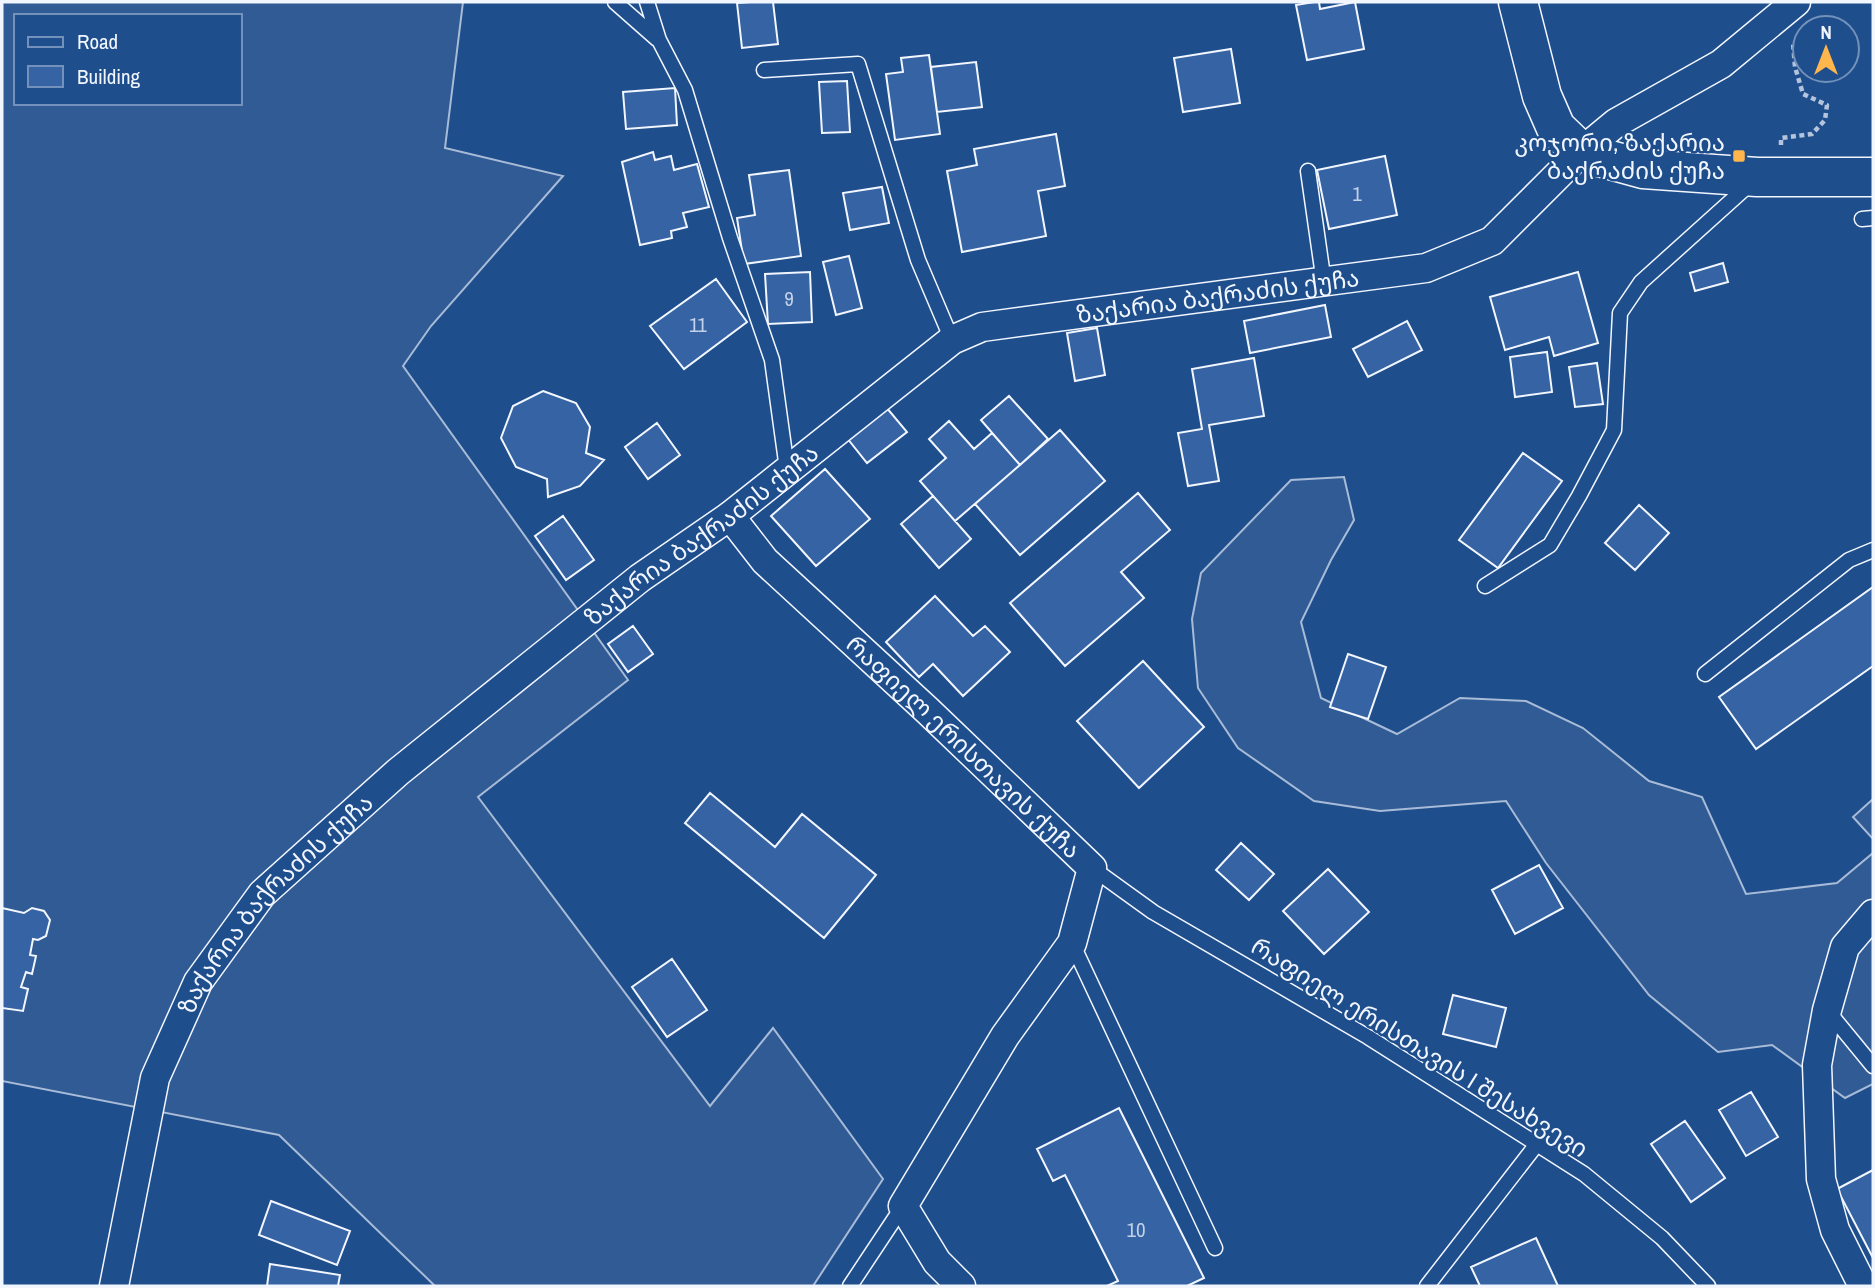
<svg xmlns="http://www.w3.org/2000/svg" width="1875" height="1288" font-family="'Archivo Narrow','Noto Sans Georgian',sans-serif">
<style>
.built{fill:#305b95;stroke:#a8bbd7;stroke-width:2;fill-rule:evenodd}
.building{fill:#3563a3;stroke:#f2f6ff;stroke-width:2}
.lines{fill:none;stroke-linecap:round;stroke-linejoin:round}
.lane-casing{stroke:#f2f6ff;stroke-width:17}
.street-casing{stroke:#f2f6ff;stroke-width:31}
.secondary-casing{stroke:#f2f6ff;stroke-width:41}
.path{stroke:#b3c4dc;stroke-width:4.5;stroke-dasharray:5 3.5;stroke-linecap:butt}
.lane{stroke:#1f4e8c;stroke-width:14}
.street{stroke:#1f4e8c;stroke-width:28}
.secondary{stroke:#1f4e8c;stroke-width:38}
.poi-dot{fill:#ffb74d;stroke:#1f4e8c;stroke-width:2.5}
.labels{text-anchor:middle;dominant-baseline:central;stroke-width:5;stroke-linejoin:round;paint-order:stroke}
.number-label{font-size:21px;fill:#c3d1e8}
.poi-label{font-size:24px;fill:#f2f6ff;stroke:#1f4e8c;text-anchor:end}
.street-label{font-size:24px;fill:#f2f6ff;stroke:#1f4e8c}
</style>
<rect width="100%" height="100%" fill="#1f4e8c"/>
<path class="built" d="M2 2H463L445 148 563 176 431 326 403 366 628 680 478 797 710 1106 773 1028 883 1179 813 1286H435L279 1135 2 1081ZM16 16H240V103H16Z
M1344 477 1354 520 1331 560 1301 622 1321 698 1397 734 1460 698 1526 701 1583 728 1649 781 1702 797 1746 894 1837 883 1873 853V1084L1845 1098 1772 1045 1718 1052 1649 995 1546 863 1506 801 1380 811 1314 801 1238 748 1198 688 1192 619 1201 573 1291 480Z
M1873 799V839L1853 817Z"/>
<path class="building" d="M751 2H773L778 44 742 48 737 3Z
M1314 2H1319L1320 9 1355 2 1364 49 1307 60 1296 5Z
M1231 49 1240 103 1183 112 1174 58Z
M929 55 940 134 895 140 886 74 903 72 901 58Z
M976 62 982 107 937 112 931 67Z
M847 81 850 132 822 133 819 82Z
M675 88 677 125 626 129 623 92Z
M1056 134 1065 186 1038 191 1046 236 962 252 947 171 977 165 974 149Z
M653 152 655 160 671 156 674 170 697 164 709 207 683 213 687 227 671 231 672 238 640 245 622 162Z
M1385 156 1397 215 1329 229 1317 170Z
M789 170 801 256 744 264 737 218 755 215 749 175Z
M882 187 889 223 850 230 843 193Z
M849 256 862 308 836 315 823 262Z
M1723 263 1728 282 1695 291 1690 273Z
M810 272 812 322 768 324 765 274Z
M1578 272 1598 343 1554 356 1549 337 1505 350 1490 297Z
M716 279 747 322 684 369 650 326Z
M1325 305 1331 337 1250 353 1244 321Z
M1407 321 1422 350 1368 377 1353 349Z
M1097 328 1105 375 1075 381 1067 333Z
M1547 352 1552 392 1515 397 1510 357Z
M1254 358 1264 416 1209 425 1219 481 1188 486 1178 433 1202 429 1192 369Z
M1597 363 1603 404 1575 407 1569 367Z
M543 391 576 403 590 427 586 453 604 460 580 486 548 497 547 479 516 467 501 438 513 406Z
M1009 396 1048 439 1020 465 981 420Z
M886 407 907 432 867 463 847 438Z
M949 421 974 449 992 433 1020 465 955 521 920 481 946 458 929 439Z
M657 423 680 455 648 479 625 447Z
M1060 430 1105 481 1020 555 975 504Z
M1523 453 1562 481 1498 568 1459 540Z
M825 469 870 519 816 566 771 516Z
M1138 493 1170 530 1121 572 1144 598 1065 666 1010 603Z
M933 496 971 539 939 568 901 524Z
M1639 505 1669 533 1635 570 1605 543Z
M563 516 594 560 566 580 535 536Z
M1873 587V666L1756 749 1719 697Z
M935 596 973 636 985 626 1010 652 963 696 933 664 919 677 886 642Z
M633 626 653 654 628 672 608 644Z
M1348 654 1386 667 1368 719 1330 707Z
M1143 661 1204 727 1139 788 1077 721Z
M710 793 775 847 802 814 876 875 824 938 685 823Z
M1241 843 1274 874 1249 900 1216 870Z
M1539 865 1563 908 1515 934 1492 890Z
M1328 869 1369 912 1324 954 1283 911Z
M2 908 24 913 32 908 44 911 50 920 46 936 38 940 33 939 30 955 36 956 32 974 26 972 21 987 28 989 23 1011 2 1008Z
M672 959 707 1010 667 1037 632 987Z
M1453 995 1506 1008 1496 1047 1443 1034Z
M1751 1092 1778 1137 1746 1156 1719 1110Z
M1119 1108 1204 1278 1187 1286H1107L1118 1281 1065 1175 1053 1181 1037 1149Z
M1685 1121 1725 1178 1691 1202 1651 1144Z
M1873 1170V1258L1837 1189Z
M271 1201 350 1231 337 1265 259 1235Z
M1536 1238 1558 1286H1480L1471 1267Z
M270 1264 340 1275 338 1286H267Z"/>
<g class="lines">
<defs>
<path id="lane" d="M615 2 657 39
M647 2 659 40 685 90 730 238 772 360 787 469
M764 70 858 64 918 260 952 340
M1308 171 1324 283
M1862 219 1873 218
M1485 586 1550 545 1579 496 1614 430 1620 313 1641 282 1751 183
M1705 674 1849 560 1873 550
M1092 868 1153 912 1368 1037 1584 1174 1662 1238 1708 1286
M1072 943 1215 1248
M1827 1010 1873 1066
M850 1286 903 1206
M1427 1286 1537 1144"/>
<g id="street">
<path id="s1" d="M730 516 765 561 927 710 1092 868 1072 943 1005 1036 903 1206 937 1262 961 1286"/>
<path id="s2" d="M114 1286 155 1078 198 982 262 894 398 772 640 578 730 516 952 340 982 327 1426 268 1492 241 1581 152 1616 123 1721 64 1796 2"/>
<path d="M1863 1286 1835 1230 1821 1179 1817 1065 1827 1010 1845 947 1873 914"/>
</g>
<path id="secondary" d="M1518 2 1542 96 1556 128 1581 152 1643 169 1757 177H1873"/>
</defs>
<use href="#lane" class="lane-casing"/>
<use href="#street" class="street-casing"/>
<use href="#secondary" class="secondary-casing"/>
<path class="path" d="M1781 145V138L1812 134 1825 120 1827 105 1803 94 1795 67 1793 43"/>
<use href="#lane" class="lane"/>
<use href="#street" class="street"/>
<use href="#secondary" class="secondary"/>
</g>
<rect class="poi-dot" x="1732" y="149" width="14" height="14" rx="3.5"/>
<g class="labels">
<g class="number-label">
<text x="1357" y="193">1</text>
<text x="789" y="298">9</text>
<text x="698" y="324">11</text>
<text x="1136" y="1229">10</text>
</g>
<g class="poi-label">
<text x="1725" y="142">კოჯორი, ზაქარია<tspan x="1725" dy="28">ბაქრაძის ქუჩა</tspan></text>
</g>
<g class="street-label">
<text stroke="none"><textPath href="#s2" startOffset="1582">ზაქარია ბაქრაძის ქუჩა</textPath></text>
<text stroke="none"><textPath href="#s2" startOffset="994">ზაქარია ბაქრაძის ქუჩა</textPath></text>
<text stroke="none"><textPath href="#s1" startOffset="329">რაფიელ ერისთავის ქუჩა</textPath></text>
<text stroke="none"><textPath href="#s2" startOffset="427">ზაქარია ბაქრაძის ქუჩა</textPath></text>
<text transform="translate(1420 1047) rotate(32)">რაფიელ ერისთავის I შესახვევი</text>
</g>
</g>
<rect width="1875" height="1288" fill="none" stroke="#f2f6ff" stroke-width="7"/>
<rect x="14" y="14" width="228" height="91" fill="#1f4e8c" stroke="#7391ba" stroke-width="2"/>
<rect x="28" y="37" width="35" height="10" fill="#1f4e8c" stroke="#7391ba" stroke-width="2"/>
<text x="77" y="49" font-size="21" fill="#f2f6ff">Road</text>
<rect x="28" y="66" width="35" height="21" fill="#3563a3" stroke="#7391ba" stroke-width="2"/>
<text x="77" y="84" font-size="21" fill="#f2f6ff">Building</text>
<g transform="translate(1826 49)"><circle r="33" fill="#1f4e8c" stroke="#7391ba" stroke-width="2"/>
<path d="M0-5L12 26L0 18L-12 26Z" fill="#ffb74d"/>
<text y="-10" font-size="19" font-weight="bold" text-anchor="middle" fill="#f2f6ff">N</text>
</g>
</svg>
